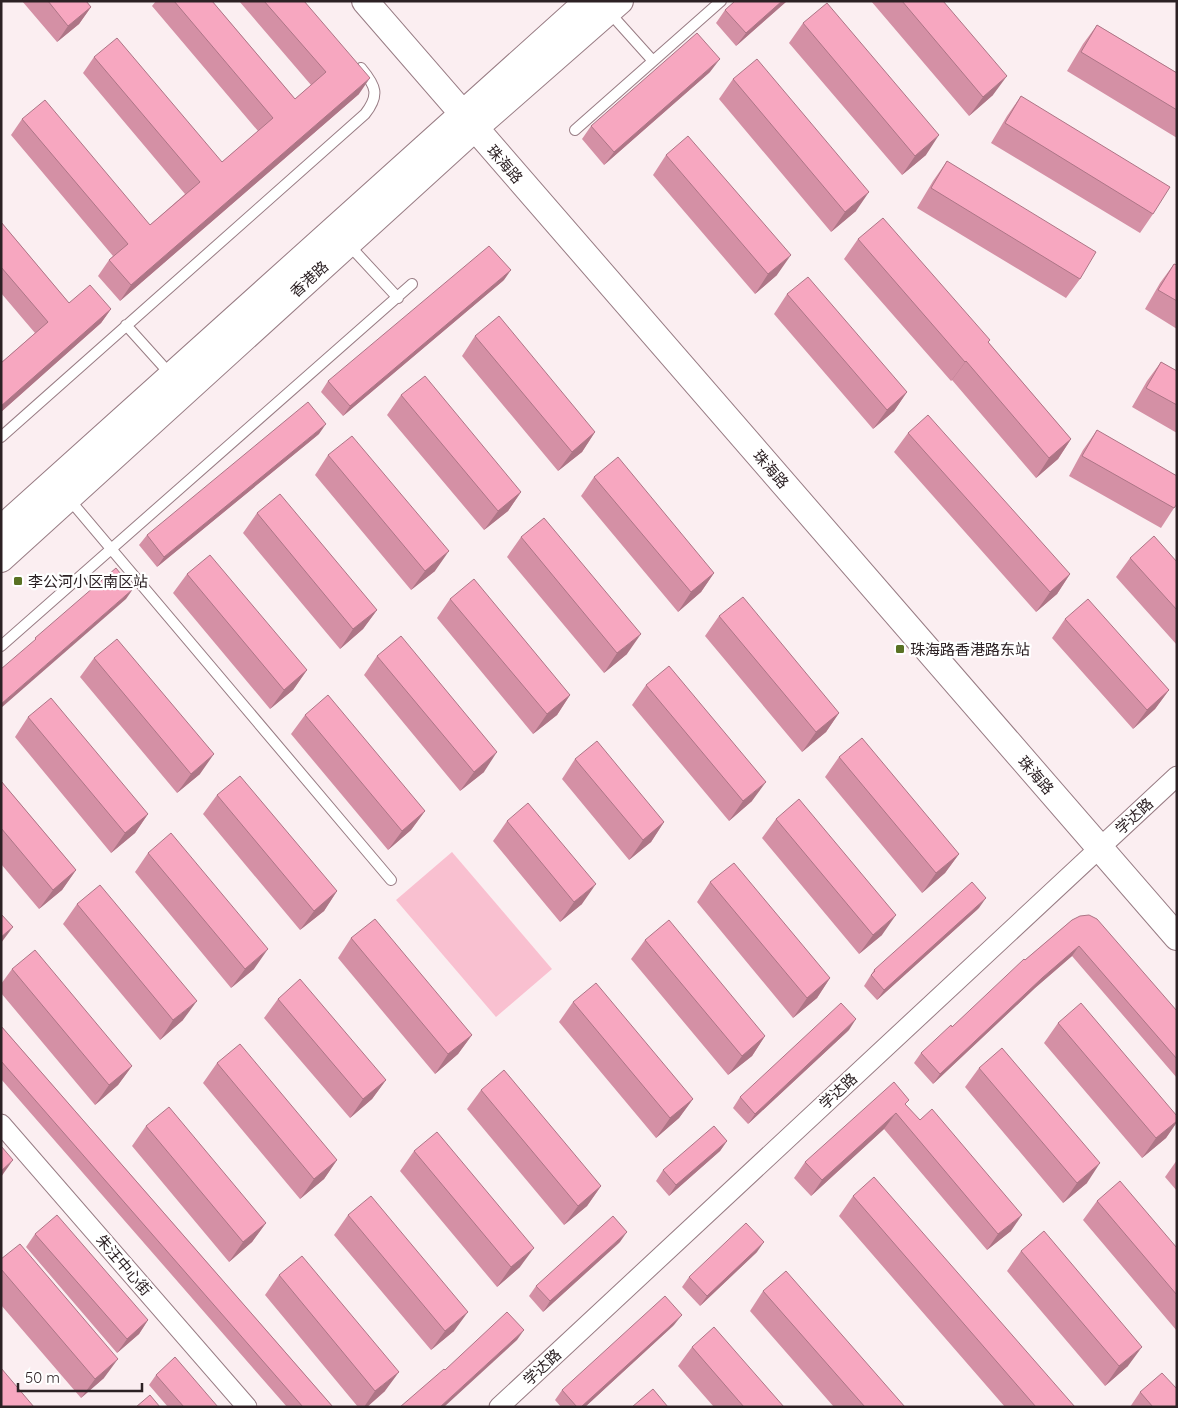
<svg xmlns="http://www.w3.org/2000/svg" width="1178" height="1408" font-family="Quicksand,'Noto Sans SC',sans-serif">
<style>
.green{fill:#f9c0d0}
.lines{fill:none;stroke-linecap:round;stroke-linejoin:round}
.service-casing{stroke:#987c84;stroke-width:12}
.minor-casing{stroke:#987c84;stroke-width:21}
.secondary-casing{stroke:#987c84;stroke-width:28}
.service{stroke:#fff;stroke-width:10}
.minor{stroke:#fff;stroke-width:19}
.secondary{stroke:#fff;stroke-width:26}
.wall{fill:#d490a5}
.shaded-wall{fill:#ad7586}
.building{fill:#f7a7c0;stroke:#ad7586}
.poi-dot{fill:#597123;stroke:#fff;stroke-width:2}
.labels{text-anchor:middle;dominant-baseline:central;stroke-width:4.5;stroke-linejoin:round;paint-order:stroke}
.street-label{font-size:15px;fill:#2c2124;stroke:#fff}
.poi-label{font-size:15px;fill:#2c2124;stroke:#fff;text-anchor:start}
</style>
<rect width="100%" height="100%" fill="#fbeef1"/>
<path class="green" d="M452 852 552 969 496 1017 396 900Z"/>
<g class="lines">
<defs>
<path id="service" d="M609 12 653 61
M575 130 721 1
M348 244 398 298
M126 325 171 375
M1 437 365 114C380 95 376 86 361 68
M69 499 391 880
M1 646 412 284"/>
<path id="minor" d="M1 1124 247 1407
M499 1407 1177 776"/>
<path id="secondary" d="M365 1 1177 937
M1 529 588 1
M1 559 474 129 620 1"/>
</defs>
<use href="#service" class="service-casing"/>
<use href="#minor" class="minor-casing"/>
<use href="#secondary" class="secondary-casing"/>
<use href="#service" class="service"/>
<use href="#minor" class="minor"/>
<use href="#secondary" class="secondary"/>
</g>
<path class="wall" d="M22 1H86L91 7 79 24 57 42Z
M156 1H212L295 99 311 85 239 1H304L359 94 120 301 98 276 109 260 113 256 11 135 22 119 150 225 185 194 83 73 94 57 222 162 258 131 152 6Z
M787 1 736 46 716 23 725 10Z
M871 1H943L993 95 969 116Z
M803 23 926 155 902 175 789 43Z
M1097 25 1177 73V138L1067 71 1083 44Z
M710 72 604 165 582 139 591 126Z
M733 79 856 211 831 232 719 99Z
M1021 96 1153 214 1140 233 991 143 1007 116Z
M666 155 777 275 755 294 653 175Z
M947 161 1080 279 1066 298 917 208 933 181Z
M1 222 69 303 111 309 101 323 1 412V363L35 333 1 293Z
M858 239 990 340 988 342 1071 439 1058 459 1036 478 952 380 951 381 844 259Z
M1174 264 1177 265V329L1145 309 1160 283Z
M504 280 343 416 321 392 328 381Z
M787 294 907 392 894 411 873 429 774 314Z
M475 336 595 432 582 452 558 471 462 356Z
M1161 362 1177 371V433L1132 407 1147 381Z
M401 395 521 492 508 511 484 530 387 415Z
M1097 430 1174 508 1161 528 1069 476 1083 450Z
M908 433 1070 574 1057 594 1036 612 894 452Z
M319 434 157 567 139 545 147 535Z
M328 455 435 571 411 590 315 475Z
M594 477 714 573 701 592 678 612 581 496Z
M257 513 377 610 363 629 340 649 243 533Z
M521 537 627 654 604 673 507 557Z
M1130 558 1177 562V645L1116 577Z
M187 574 307 670 293 690 270 709 173 593Z
M450 599 570 695 557 715 533 734 437 618Z
M719 616 839 713 826 732 802 752 705 636Z
M1065 619 1169 690 1155 709 1133 729 1052 638Z
M377 656 484 772 460 791 364 675Z
M94 658 200 774 177 793 80 677Z
M646 685 752 801 729 821 632 705Z
M305 715 425 811 411 830 388 850 291 734Z
M28 717 148 814 135 833 111 853 15 737Z
M839 757 959 854 945 873 922 893 825 777Z
M575 759 664 822 651 842 629 860 562 779Z
M1 781 76 870 62 890 39 909 1 864Z
M217 795 337 891 324 911 300 930 203 814Z
M776 819 882 935 859 954 762 838Z
M507 821 582 904 560 922 493 841Z
M148 853 254 969 231 988 135 872Z
M710 882 830 978 817 998 793 1018 697 902Z
M77 904 183 1020 160 1040 63 924Z
M979 908 877 1000 864 986 874 970Z
M1072 920 1177 1011V1078L1072 956 1035 988 933 1084 914 1063 921 1053 952 1027 1025 960Z
M351 938 472 1035 458 1054 435 1074 338 958Z
M645 940 765 1036 752 1056 728 1075 631 959Z
M12 969 132 1066 118 1085 95 1105 1 993V984Z
M278 999 386 1080 372 1099 350 1118 264 1018Z
M573 1002 693 1099 679 1118 656 1138 559 1022Z
M1058 1023 1177 1116V1122L1166 1138 1142 1158 1044 1043Z
M1 1026 333 1407H287L1 1079Z
M849 1030 748 1124 733 1108 740 1097Z
M217 1063 337 1160 324 1179 300 1199 203 1083Z
M979 1068 1087 1183 1063 1203 965 1087Z
M481 1090 601 1186 587 1206 564 1225 467 1109Z
M906 1105 1011 1231 987 1250 884 1129 811 1196 794 1178 805 1162Z
M146 1126 266 1223 252 1242 229 1262 132 1146Z
M727 1141 720 1151 669 1196 656 1181 663 1170Z
M414 1151 520 1267 497 1287 400 1171Z
M1177 1160V1191L1165 1177Z
M853 1196 1075 1407H1005L839 1216Z
M1097 1201 1177 1248V1331L1083 1220Z
M348 1215 454 1331 431 1350 334 1235Z
M35 1234 148 1320 139 1334 117 1353 26 1247Z
M620 1242 543 1312 529 1296 536 1286Z
M1021 1251 1128 1366 1105 1386 1007 1271Z
M757 1252 700 1306 682 1287 689 1277Z
M1 1259 104 1378 81 1398 1 1305Z
M279 1275 385 1391 367 1407H358L265 1295Z
M763 1291 905 1407H834L750 1311Z
M674 1325 585 1407H561L555 1400 562 1390Z
M692 1347 784 1407H714L678 1366Z
M156 1375 218 1407H168L149 1385Z
M1140 1392 1177 1407H1130Z"/>
<path class="shaded-wall" d="M782 1H787L736 46 746 33Z
M91 7 79 24 57 42 68 26Z
M720 59 710 72 604 165 614 152Z
M1007 76 993 95 969 116 983 97Z
M370 78 359 94 120 301 131 285Z
M939 135 926 155 902 175 915 156Z
M869 192 856 211 831 232 845 212Z
M791 255 777 275 755 294 768 274Z
M511 270 504 280 343 416 350 406Z
M111 309 101 323 1 412V406Z
M966 361 952 380 951 381 965 362Z
M907 392 894 411 873 429 887 410Z
M326 424 319 434 157 567 164 557Z
M595 432 582 452 558 471 572 452Z
M1071 439 1058 459 1036 478 1049 458Z
M521 492 508 511 484 530 498 511Z
M449 551 435 571 411 590 425 571Z
M714 573 701 592 678 612 691 592Z
M1070 574 1057 594 1036 612 1050 592Z
M133 589 126 599 1 708V704Z
M377 610 363 629 340 649 353 629Z
M641 634 627 654 604 673 617 653Z
M307 670 293 690 270 709 284 690Z
M1169 690 1155 709 1133 729 1147 710Z
M570 695 557 715 533 734 547 714Z
M839 713 826 732 802 752 816 732Z
M497 752 484 772 460 791 474 772Z
M214 754 200 774 177 793 191 774Z
M766 782 752 801 729 821 743 801Z
M425 811 411 830 388 850 402 831Z
M148 814 135 833 111 853 125 833Z
M664 822 651 842 629 860 643 840Z
M959 854 945 873 922 893 936 873Z
M76 870 62 890 39 909 53 890Z
M596 884 582 904 560 922 574 902Z
M337 891 324 911 300 930 314 911Z
M986 898 979 908 877 1000 884 990Z
M896 915 882 935 859 954 873 935Z
M13 927 1 943V937Z
M1079 946 1072 956 1035 988 933 1084 940 1074 1042 978Z
M268 949 254 969 231 988 245 969Z
M830 978 817 998 793 1018 807 998Z
M197 1001 183 1020 160 1040 173 1020Z
M856 1019 849 1030 748 1124 755 1114Z
M472 1035 458 1054 435 1074 448 1054Z
M765 1036 752 1056 728 1075 742 1056Z
M132 1066 118 1085 95 1105 109 1085Z
M386 1080 372 1099 350 1118 363 1099Z
M693 1099 679 1118 656 1138 670 1118Z
M896 1113 884 1129 811 1196 822 1180Z
M1177 1121V1122L1166 1138 1142 1158 1156 1138Z
M727 1141 720 1151 669 1196 676 1185Z
M13 1160 1 1177V1171Z
M337 1160 324 1179 300 1199 314 1179Z
M1100 1163 1087 1183 1063 1203 1077 1183Z
M601 1186 587 1206 564 1225 578 1206Z
M1022 1215 1011 1231 987 1250 998 1234Z
M266 1223 252 1242 229 1262 243 1242Z
M627 1232 620 1242 543 1312 550 1301Z
M764 1242 757 1252 700 1306 707 1296Z
M534 1248 520 1267 497 1287 511 1267Z
M468 1312 454 1331 431 1350 445 1331Z
M682 1315 674 1325 585 1407H581Z
M148 1320 139 1334 117 1353 127 1339Z
M524 1330 517 1340 444 1407H440Z
M1142 1347 1128 1366 1105 1386 1119 1366Z
M118 1359 104 1378 81 1398 95 1379Z
M399 1372 385 1391 367 1407H364L375 1391Z"/>
<path class="building" d="M48 1H86L91 7 68 26Z
M174 1H212L295 99 326 72 264 1H304L370 78 131 285 109 260 128 244 22 119 45 100 150 225 200 182 94 57 117 38 222 162 273 118Z
M735 1H782L746 33 725 10Z
M902 1H943L1007 76 983 97Z
M827 3 939 135 915 156 803 23Z
M1097 25 1177 73V110L1081 52Z
M697 33 720 59 614 152 591 126Z
M757 59 869 192 845 212 733 79Z
M1021 96 1170 187 1153 214 1005 123Z
M688 136 791 255 768 274 666 155Z
M947 161 1096 252 1080 279 931 188Z
M883 218 990 340 988 342 1071 439 1049 458 966 361 965 362 858 239Z
M1 222 69 303 90 285 111 309 1 406V363L48 322 1 267Z
M489 246 511 270 350 406 328 381Z
M1174 264 1177 265V301L1158 290Z
M808 277 907 392 887 410 787 294Z
M499 316 595 432 572 452 475 336Z
M1161 362 1177 371V405L1146 388Z
M425 376 521 492 498 511 401 395Z
M308 402 326 424 164 557 147 535Z
M928 415 1070 574 1050 592 908 433Z
M1097 430 1177 476V504L1174 508 1082 456Z
M352 436 449 551 425 571 328 455Z
M618 457 714 573 691 592 594 477Z
M280 494 377 610 353 629 257 513Z
M544 518 641 634 617 653 521 537Z
M1154 536 1177 562V610L1130 558Z
M210 555 307 670 284 690 187 574Z
M116 568 133 589 1 704V669L36 639 35 638Z
M474 579 570 695 547 714 450 599Z
M743 597 839 713 816 732 719 616Z
M1088 599 1169 690 1147 710 1065 619Z
M401 636 497 752 474 772 377 656Z
M117 639 214 754 191 774 94 658Z
M669 666 766 782 743 801 646 685Z
M328 695 425 811 402 831 305 715Z
M51 698 148 814 125 833 28 717Z
M862 738 959 854 936 873 839 757Z
M597 741 664 822 643 840 575 759Z
M240 776 337 891 314 911 217 795Z
M1 781 76 870 53 890 1 828Z
M799 799 896 915 873 935 776 819Z
M528 803 596 884 574 902 507 821Z
M171 833 268 949 245 969 148 853Z
M734 863 830 978 807 998 710 882Z
M972 882 986 898 884 990 871 975 875 971 874 970Z
M100 885 197 1001 173 1020 77 904Z
M1 914 13 927 1 937Z
M1089 915 1097 919 1177 1011V1059L1079 946 1042 978 940 1074 921 1053 951 1025 952 1027 1024 959 1025 960 1072 920 1080 916Z
M375 919 472 1035 448 1054 351 938Z
M669 920 765 1036 742 1056 645 940Z
M35 950 132 1066 109 1085 12 969Z
M300 979 386 1080 363 1099 278 999Z
M596 983 693 1099 670 1118 573 1002Z
M841 1003 856 1019 755 1114 740 1097Z
M1081 1003 1177 1116V1121L1156 1138 1058 1023Z
M1 1026 333 1407H303L1 1061Z
M240 1044 337 1160 314 1179 217 1063Z
M1002 1048 1100 1163 1077 1183 979 1068Z
M504 1070 601 1186 578 1206 481 1090Z
M894 1082 909 1100 905 1104 920 1120 932 1109 1022 1215 998 1234 896 1113 822 1180 805 1162Z
M169 1107 266 1223 243 1242 146 1126Z
M714 1126 727 1141 676 1185 663 1170Z
M437 1132 534 1248 511 1267 414 1151Z
M1 1146 13 1160 1 1171Z
M874 1177 1075 1407H1036L853 1196Z
M1120 1181 1177 1248V1295L1097 1201Z
M371 1196 468 1312 445 1331 348 1215Z
M57 1215 148 1320 127 1339 35 1234Z
M613 1216 627 1232 550 1301 536 1286Z
M746 1223 764 1242 707 1296 689 1277Z
M1044 1231 1142 1347 1119 1366 1021 1251Z
M20 1244 118 1359 95 1379 1 1269V1259Z
M302 1256 399 1372 375 1391 279 1275Z
M786 1271 905 1407H865L763 1291Z
M665 1296 682 1315 581 1407H577L562 1390Z
M507 1312 524 1330 440 1407H400L444 1369 445 1370Z
M714 1327 784 1407H744L692 1347Z
M175 1357 218 1407H184L156 1375Z
M1 1368 34 1407H1Z
M1162 1373 1177 1389V1407H1153L1140 1392Z
M653 1389 668 1407H632Z
M150 1395 160 1407H136Z"/>
<g class="poi-dot">
<rect x="13" y="576" width="10" height="10" rx="2.5"/>
<rect x="895" y="644" width="10" height="10" rx="2.5"/>
</g>
<g class="labels">
<g class="street-label">
<text transform="translate(505 164) rotate(49)">珠海路</text>
<text transform="translate(309 279) rotate(-42)">香港路</text>
<text transform="translate(771 469) rotate(49)">珠海路</text>
<text transform="translate(1036 775) rotate(49)">珠海路</text>
<text transform="translate(1134 816) rotate(-43)">学达路</text>
<text transform="translate(838 1091) rotate(-43)">学达路</text>
<text transform="translate(124 1265) rotate(49)">朱汪中心街</text>
<text transform="translate(542 1367) rotate(-43)">学达路</text>
</g>
<g class="poi-label">
<text x="28" y="581">李公河小区南区站</text>
<text x="910" y="649">珠海路香港路东站</text>
</g>
</g>
<rect width="1178" height="1408" fill="none" stroke="#2c2124" stroke-width="5"/>
<path d="M18 1383v8h124v-8" fill="none" stroke="#2c2124" stroke-width="2.5"/>
<text x="25" y="1383" font-size="15" fill="#2c2124" stroke="#ffffff" stroke-width="4" paint-order="stroke">50 m</text>
</svg>
